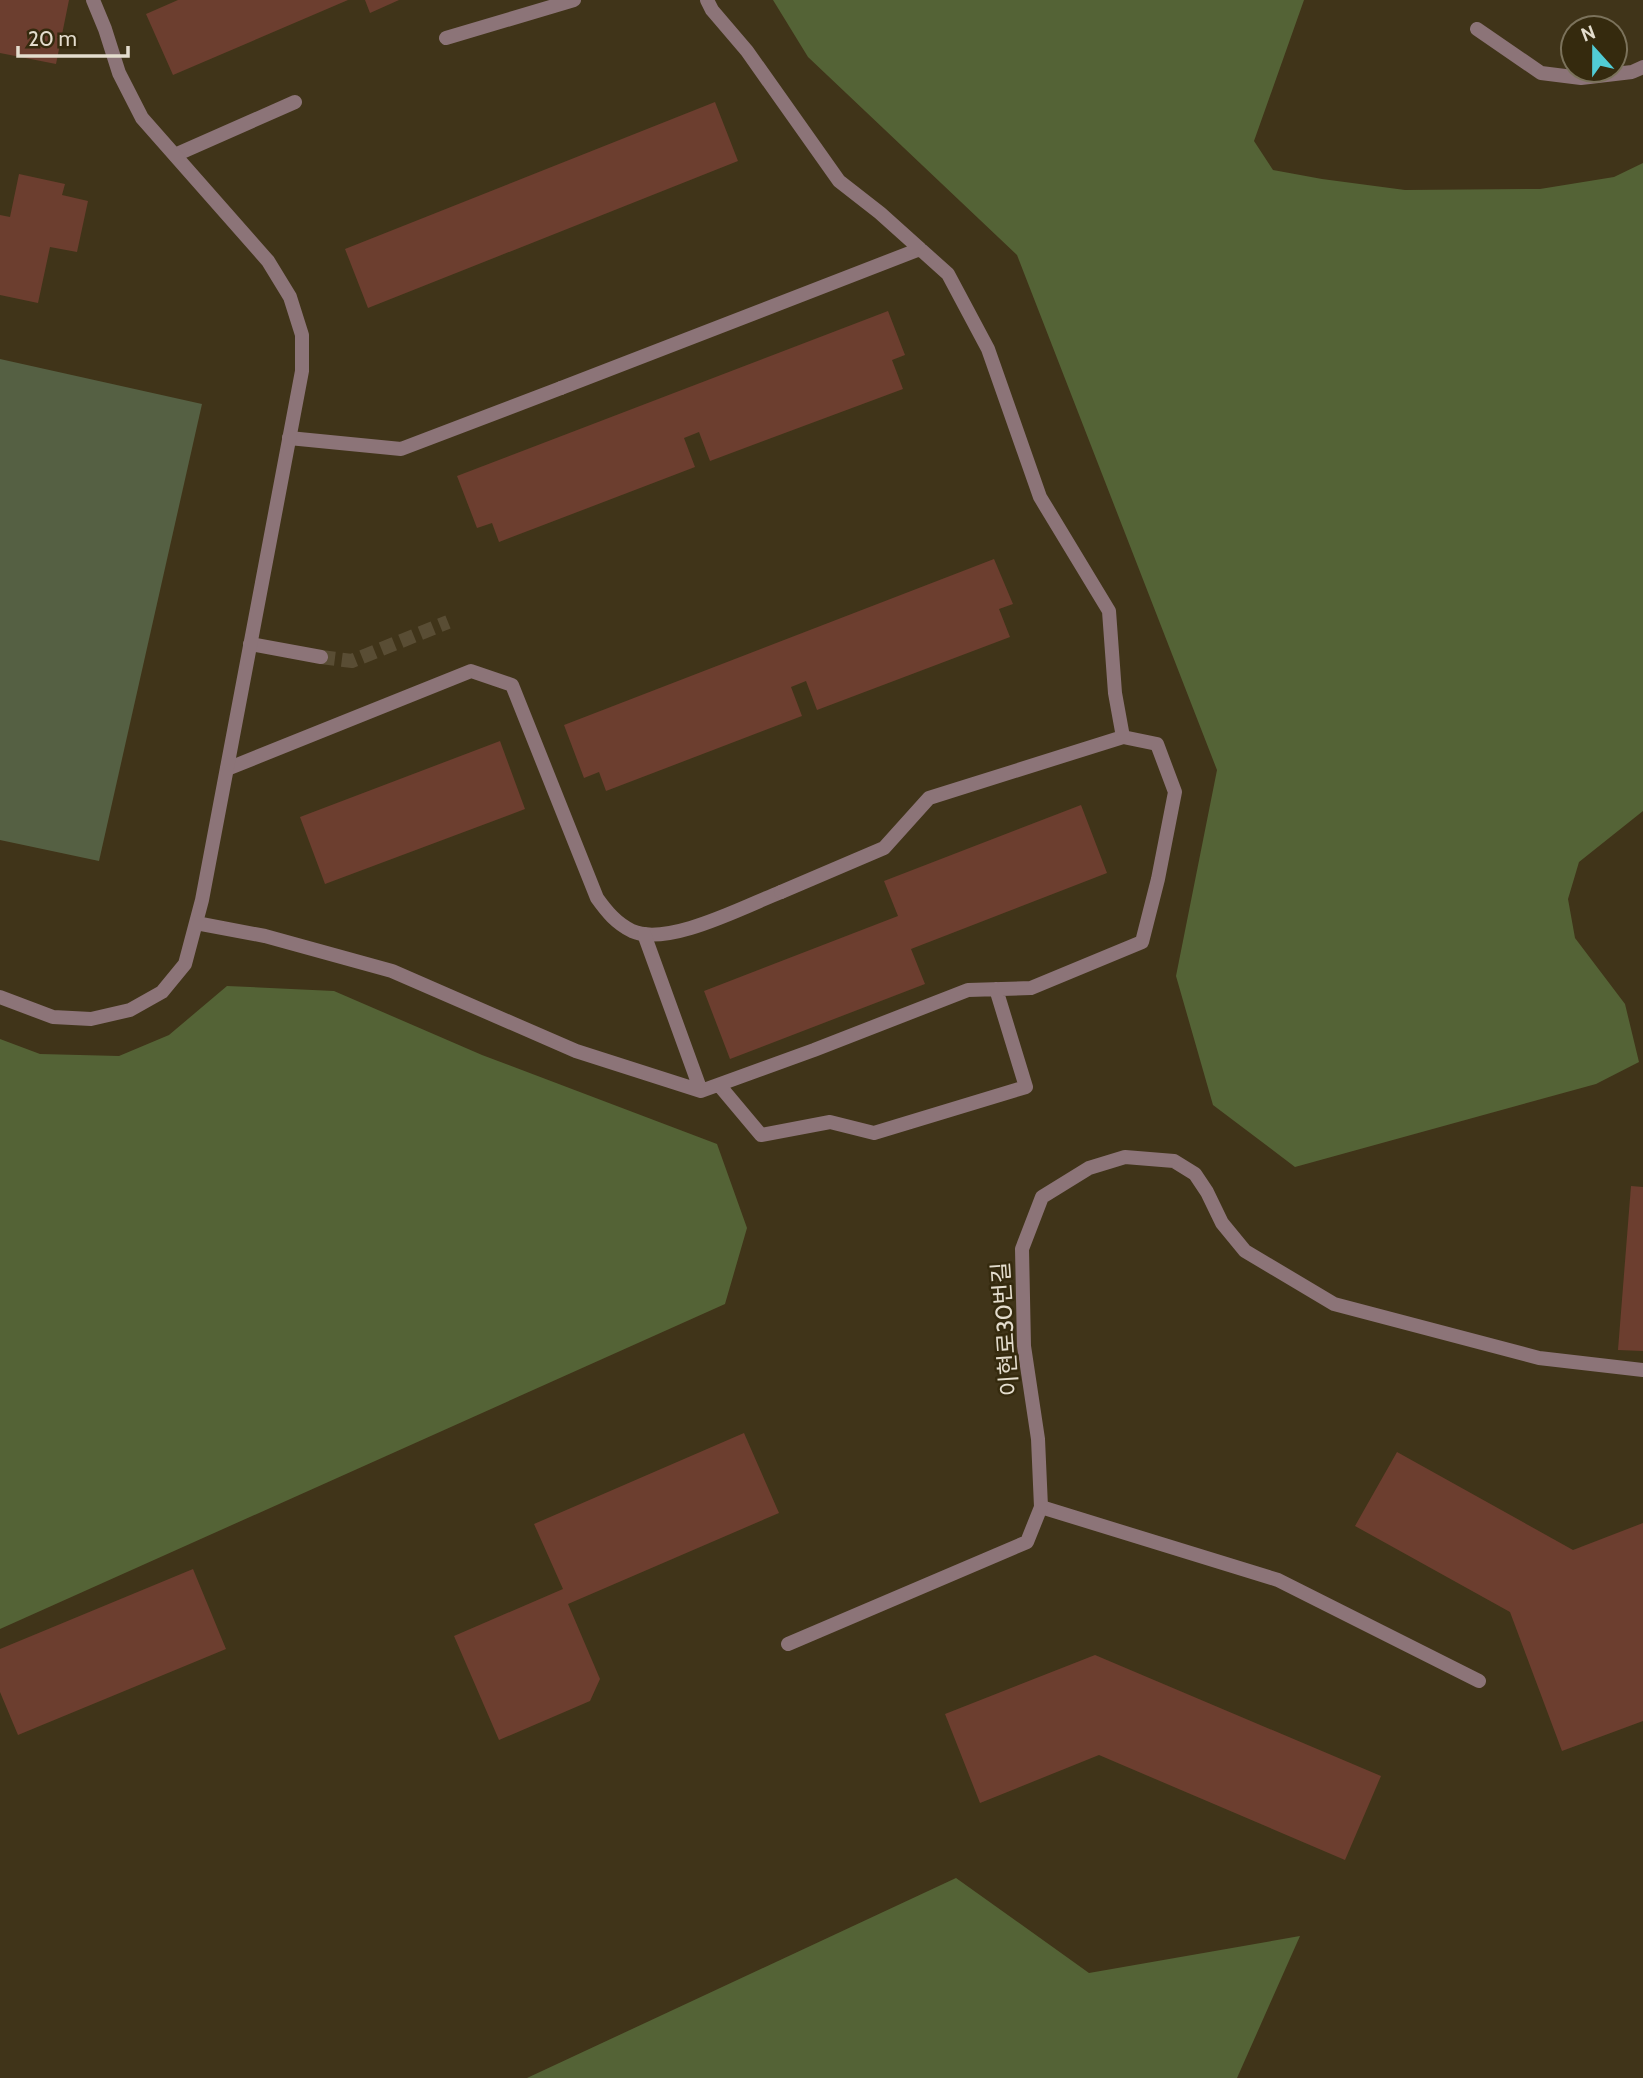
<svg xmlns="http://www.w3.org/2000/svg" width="1643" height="2078" font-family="Cabin,'Noto Sans KR',sans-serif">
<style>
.green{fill:#556043}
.forest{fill:#546336}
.building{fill:#6c3e2f}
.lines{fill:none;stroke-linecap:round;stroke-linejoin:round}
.street-tunnel{stroke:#594d34;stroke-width:14;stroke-dasharray:14 7;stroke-linecap:butt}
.lane{stroke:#8c7478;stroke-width:14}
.street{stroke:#8c7478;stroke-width:14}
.labels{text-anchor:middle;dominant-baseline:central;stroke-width:5;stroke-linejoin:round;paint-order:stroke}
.street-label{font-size:23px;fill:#e4ddce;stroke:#352a0e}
</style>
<rect width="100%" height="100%" fill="#403419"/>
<path class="green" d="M0 359 202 404 99 861 0 840Z"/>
<path class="forest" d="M773 0H1304L1254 141 1273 170 1322 179 1405 190 1540 189 1614 177 1643 163V811L1579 862 1568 899 1575 938 1625 1004 1639 1062 1596 1084 1295 1167 1213 1105 1176 976 1217 770 1017 255 808 57Z
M227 986 334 991 482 1055 717 1144 747 1228 725 1304 0 1629V1039L40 1054 119 1056 169 1035Z
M956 1878 1089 1973 1300 1936 1237 2078H527Z"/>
<path class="building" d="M0 0H69L56 64 0 53Z
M178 0H348L173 75 146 14Z
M365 0H399L370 13Z
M715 102 738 161 368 308 345 249Z
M19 174 65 184 62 195 88 201 77 252 50 247 38 303 0 295V215L10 217Z
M888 311 905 355 892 360 903 389 710 461 699 432 684 438 695 467 499 542 492 523 477 528 457 476Z
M994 559 1013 604 999 609 1010 637 817 710 806 681 791 687 802 716 606 791 599 772 584 778 564 725Z
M500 741 525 809 325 884 300 817Z
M1081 805 1107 873 911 949 925 984 730 1059 704 991 898 916 884 881Z
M1631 1186 1643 1187V1351L1618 1350Z
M744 1433 779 1513 568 1604 600 1679 590 1701 499 1740 454 1636 563 1589 534 1524Z
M1397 1452 1573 1550 1643 1523V1721L1562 1751 1510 1612 1355 1526Z
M193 1569 226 1649 18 1735 0 1692V1649Z
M1095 1655 1381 1776 1345 1860 1099 1755 980 1803 945 1714Z"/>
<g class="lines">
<path class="street-tunnel" d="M321 657 352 661 448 622"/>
<path class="lane" d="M1477 29 1541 73 1581 78 1632 72 1643 67
M175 155 295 102
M289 438 401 449 561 388
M250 644 321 657
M227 769 471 671 512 685 597 898C607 912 616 923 632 931 668 947 745 906 781 892
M1041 1507 1278 1580 1479 1681"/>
<path class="street" d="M707 0 712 10 747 51 839 181 880 213 948 274 988 349 1040 497 1109 611 1115 693 1123 737 929 798 884 848 781 892
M446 38 574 0
M561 388 920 249
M196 923 265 936 392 971 576 1051 701 1091
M644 934 701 1091 814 1050 968 990 1031 988 1142 942 1158 879 1175 792 1157 744 1123 737
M0 997 53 1017 91 1019 130 1010 162 992 185 964 202 900 302 371V335L290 297 268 261 142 118 119 73 105 29 93 0
M719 1085 761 1135 830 1122 874 1133 1026 1087 996 989
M788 1644 1027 1542 1041 1507 1038 1439 1024 1346 1022 1249 1042 1197 1089 1168 1125 1157 1174 1161 1195 1174 1207 1192 1222 1223 1245 1251 1334 1304 1539 1358 1643 1370"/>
</g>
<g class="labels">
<g class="street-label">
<text transform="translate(1005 1329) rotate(-94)">이현로30번길</text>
</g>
</g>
<g transform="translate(1594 49) rotate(339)"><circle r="33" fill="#352a0e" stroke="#7b725b" stroke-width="2"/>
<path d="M0-5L12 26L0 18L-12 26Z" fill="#51ccd5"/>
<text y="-10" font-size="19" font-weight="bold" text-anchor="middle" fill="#e4ddce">N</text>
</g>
<path d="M18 46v10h110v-10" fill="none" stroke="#e4ddce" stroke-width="3.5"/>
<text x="28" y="46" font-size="21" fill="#e4ddce" stroke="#352a0e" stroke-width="5" paint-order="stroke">20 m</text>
</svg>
